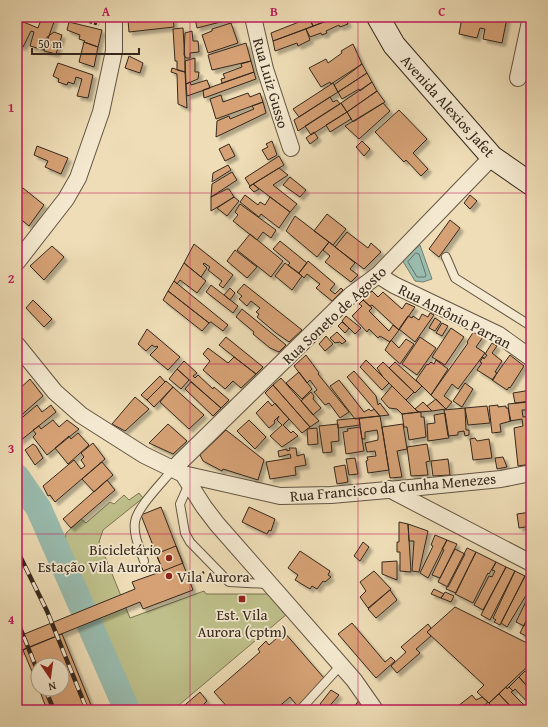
<svg xmlns="http://www.w3.org/2000/svg" width="548" height="727" font-family="'Gentium Book Plus',serif">
<style>
.green{fill:#bebf8a;stroke:#7a7454}
.water{fill:#99bcaf;stroke:#718175}
.lines{fill:none;stroke-linecap:round;stroke-linejoin:round}
.shore{stroke:#677266;stroke-width:1}
.river{stroke:#99bcaf;stroke-width:26}
.building{fill:#d5a175;stroke:#35281d;filter:url(#shadow)}
.service-casing{stroke:#635543;stroke-width:10}
.minor-casing{stroke:#635543;stroke-width:18}
.secondary-casing{stroke:#35281d;stroke-width:24}
.path{stroke:#35281d;stroke-width:2.5;stroke-dasharray:3 2;stroke-linecap:butt}
.service{stroke:#f4e9d0;stroke-width:8}
.minor{stroke:#f4e9d0;stroke-width:16}
.secondary{stroke:#f4e9d0;stroke-width:22}
.rail-casing{stroke:#35281d;stroke-width:4.5}
.rail{stroke:#f4e9d0;stroke-width:3;stroke-dasharray:9;stroke-linecap:butt}
.grid{fill:none;stroke:#c2185b;stroke-width:1;stroke-opacity:0.55}
.poi-dot{fill:#8f2418;stroke:#f4e9d0;stroke-width:1.5}
.labels{text-anchor:middle;dominant-baseline:central;stroke-width:3.5;stroke-linejoin:round;paint-order:stroke}
.street-label{font-size:15px;fill:#35281d;stroke:#f4e9d0}
.poi-label{font-size:15px;fill:#35281d;stroke:#f4e9d0;text-anchor:end}
.neatline{fill:none;stroke:#c2185b;stroke-width:1.5}
.grid-label{font-size:13px;text-anchor:middle;font-weight:bold;fill:#c2185b}
</style>
<defs>
<filter id="shadow"><feDropShadow dx="3.5" dy="3.5" stdDeviation="1" flood-color="#0004"/></filter>
</defs>
<rect width="100%" height="100%" fill="#eeddb6"/>
<filter id="stains"><feTurbulence type="fractalNoise" baseFrequency=".005" numOctaves="4"/><feColorMatrix values="0 0 0 0 .2 0 0 0 0 .09 0 0 0 0 .02 0 0 0 .5 -.17"/></filter>
<radialGradient id="worn" r=".72"><stop offset=".6" stop-color="#630" stop-opacity="0"/><stop offset="1" stop-color="#630" stop-opacity=".3"/></radialGradient>
<path class="green" d="M139 493 143 498 103 530 99 542 130 618 204 591 206 594H268L287 614 173 710H131L65 543 66 533 81 519 86 523 110 502 114 504 124 495 129 500Z"/>
<path class="water" d="M420 245 432 279 423 282 415 281 402 260Z"/>
<g class="lines">
<path class="shore" d="M416 253 419 254 426 275 425 277H417L408 262Z"/>
<path class="river" d="M17 477 39 509 127 710"/>
</g>
<path class="building" d="M42 17 55 19 44 50 30 46 34 32 31 31 23 47 17 45V27L21 21 38 28Z
M128 17H161L128 20Z
M199 17H240L197 28 195 18Z
M309 17H337L313 26Z
M337 17H345L348 24 340 27 339 25 326 31 327 33 322 35 321 33 310 37 306 29Z
M462 17 507 18 502 43 483 39 485 29 480 28 477 38 459 34Z
M173 18 174 27 129 32 128 20Z
M309 18 313 26 273 41 271 33Z
M69 22 102 30 98 47 84 42 85 41 79 39 80 35 67 30Z
M231 23 238 43 208 53 202 35 212 31V29Z
M183 28 185 61V72L177 70V61H175L173 29Z
M306 29 310 40 298 46 297 43 275 51 273 41Z
M192 31 193 41H198L199 52 190 53V58H186L184 55 185 33Z
M54 32 62 35 56 54 44 51 47 37Z
M84 42 98 47 94 67 79 62Z
M246 43 251 61 212 70 208 55Z
M353 44 362 64 331 84 330 82 321 87 309 68 326 59 328 63 342 53 341 51Z
M129 56 143 63 140 73 125 68Z
M195 58V72H199L198 79 186 84 185 61Z
M251 61 254 72 222 83 221 79 225 78 223 74 242 67 241 64Z
M58 63 93 75 88 98 77 96 82 79 76 77 74 84 68 82 67 85 58 82 59 79 53 76Z
M362 64 367 73 338 92 334 85Z
M172 68 185 72 187 108 178 104 177 74 171 72Z
M254 72 256 79 204 98 203 90Z
M367 73 372 82 360 91 359 89 342 99 338 92Z
M207 80 210 88 187 96 186 84 190 82 191 85Z
M372 82 377 91 347 112 341 103Z
M333 83 338 92 299 117 293 109Z
M377 91 385 102 353 122 347 112Z
M248 93 250 97 260 93 263 102 216 119 210 99 221 95 223 102Z
M330 97 333 102 337 100 340 104 298 131 294 120Z
M263 102 266 113 216 137 217 121 229 116 230 119 254 109 252 106Z
M341 103 347 112 311 135 305 126Z
M383 103 390 111 359 139 345 126Z
M399 110 427 139 413 153 428 169 421 176 406 160 404 162 375 132Z
M347 112 351 119 330 132 326 125Z
M314 132 318 138 310 144 306 138Z
M272 141 277 155 268 160 262 150 268 147 266 144Z
M362 141 370 149 364 156 356 147Z
M229 144 235 156 225 161 219 149Z
M37 146 68 158 61 174 45 167 48 161 34 155Z
M279 156 284 165 250 186 245 178Z
M228 165 231 170 212 182 213 173Z
M279 168 288 175 273 185 297 204 290 212 253 184Z
M232 172 237 180 211 197 212 184Z
M290 177 306 190 300 197 283 185Z
M253 184 259 189 254 192 249 187Z
M23 188 44 205 29 226 17 216V193Z
M227 189H229L234 197 211 211V197Z
M245 195 258 205 260 202 265 205 270 197 290 212 279 228 261 214 259 217 240 202Z
M470 195 477 201 470 209 464 203Z
M234 197 239 201 227 216 217 208Z
M240 204 276 230 271 238 263 232 257 240 233 221 238 215 235 212Z
M327 214 346 229 333 245 314 231Z
M295 216 329 242 317 257 286 231Z
M450 220 460 228 439 257 429 249Z
M347 232 368 248 371 243 381 252 364 269 335 247Z
M250 234 283 261 271 277 237 250Z
M280 241 307 263 299 273 288 265 290 263 273 249Z
M329 242 355 263 350 269 358 275 351 282 325 262 330 256 323 250Z
M194 244 233 275 223 288 219 285 222 281 208 270 210 267 204 263 203 264 207 268 201 277 184 263Z
M52 246 64 257 44 280 30 266Z
M235 250 257 267 247 278 227 261Z
M308 261 335 284 330 290 335 294 341 288 343 290 332 301 316 288 320 284 307 274 304 278 299 273Z
M184 263 206 281 197 293 180 280 177 284 174 281Z
M285 263 302 276 292 290 275 276Z
M174 281 228 325 223 331 211 322 209 323 168 291Z
M244 284 302 330 289 342 276 333 257 317 259 314 256 312 260 308 251 301 247 306 239 299 242 296 237 292Z
M211 285 238 306 233 313 206 292Z
M230 288 235 293 230 300 224 295Z
M168 291 209 323 202 331 163 300Z
M372 291 378 297 383 292 402 309 406 303 415 307 399 330 372 305 370 306 363 300Z
M33 300 52 319 44 327 26 308Z
M363 300 372 308 369 311 389 331 393 325 399 330 390 342 380 336 378 338 369 329 367 332 352 316 362 306 359 304Z
M242 309 286 345 279 352 270 348 253 334 254 332 236 317Z
M430 313 434 315 415 342 399 329 408 316 412 318 413 316 419 320 422 314 428 317Z
M346 316 361 328 355 334 342 321Z
M435 318 441 322 435 331 429 328Z
M342 322 349 328 345 333 338 326Z
M442 323 448 326 442 336 436 333Z
M451 328 464 337 445 365 432 357Z
M147 329 180 357 168 370 150 355 158 347 157 346 155 347 152 345 146 351 138 344Z
M474 331 483 337 476 347 485 353 458 389 452 384 444 396 452 402 446 409 431 395 468 343 467 342Z
M337 332 346 341 342 344 340 342 335 343 330 338Z
M326 336 333 344 325 351 319 344Z
M226 337 263 367 256 374 219 345Z
M420 337 436 348 417 375 402 364Z
M406 339 414 344 400 364 385 350 391 340 399 348Z
M492 343 497 346 492 353 502 361 495 372 497 373 493 380 477 370 482 363 480 362 483 357 484 359 487 355 485 354Z
M208 348 228 363 234 357 256 374 241 388 233 381 225 389 203 370 210 361 203 354Z
M306 355 319 373 318 374 349 412 340 418 329 403 325 405 314 392 317 390 310 380 307 383 294 366Z
M510 355 524 366 510 388 509 387 507 390 492 380Z
M366 360 389 383 382 390 360 367Z
M436 360 448 369 431 395 416 380 427 364 428 365 431 362 434 364Z
M184 361 197 373 193 376 195 378 198 375 213 389 214 387 229 400 221 408 177 369Z
M383 362 414 392 406 400 383 377 377 368Z
M395 362 422 386 415 393 389 368Z
M177 369 189 380 181 389 169 379Z
M354 371 376 396 378 405 380 403 389 415 380 416 347 377Z
M299 372 312 389 302 399 286 383Z
M160 376 165 382 147 400 141 395Z
M281 378 311 412 319 421 310 427 273 385Z
M30 379 43 396 17 419V391Z
M339 380 364 412 369 409 371 411 374 409 380 416 355 419 330 386Z
M166 381 173 387 154 407 147 400Z
M191 382 221 408 213 416 185 389Z
M465 383 473 389 462 407 453 401Z
M273 385 310 427 302 433 265 393Z
M392 386 418 412 402 414 397 409 389 408 381 399Z
M173 387 204 415 189 429 160 402Z
M531 390V401L515 403 513 393Z
M311 392 314 396 313 399 321 408 313 415 301 401Z
M135 397 149 409 125 431 112 424Z
M436 399 446 409 432 411 427 406Z
M268 401 272 406 275 403 289 419 283 425 291 433 293 431 298 436 282 447 270 436 282 425 277 420 279 416 274 421 275 423 269 428 256 413Z
M423 402 432 411 419 412 415 409Z
M529 402 530 410H522L523 417 531 416V464L518 466 514 428 523 426 522 419 510 421 508 404Z
M37 405 42 412 51 405 56 412 20 441 17 431 20 429 17 422Z
M498 405V407L506 406V408H508L511 421 500 424 501 432 492 433 489 406Z
M487 406 490 423 468 425 465 408Z
M465 408 466 430H469V435L465 436 464 431 458 432V435L448 436 444 410Z
M421 412V417H424L426 437 409 440 407 427H404L402 414Z
M445 413 449 438 428 441 427 424 435 423 434 415Z
M380 416 389 470 368 473 366 461 368 460 367 457 376 456 375 451 367 452 365 443 378 440V435L377 430 365 432V439H362L359 418Z
M359 418 360 425 338 428 337 420Z
M53 420 59 427 67 420 79 429 47 455 33 437 36 434 33 430 39 426 41 429Z
M249 420 266 437 255 449 237 431Z
M168 424 187 441 173 454 149 443Z
M338 424 339 441 331 442 332 452 323 453 319 426Z
M403 424 407 449 397 451 402 477 390 478 382 427Z
M360 427 364 451 346 454 343 432 348 431 347 429Z
M317 428 318 444 308 445 307 429Z
M226 430 264 460 258 480 223 469 222 471 203 461 200 455Z
M78 433 89 445 68 464 55 448 69 436 71 439Z
M475 438 477 441 489 439 492 458 473 460 470 439Z
M93 443 105 459 55 502 50 495 48 496 43 486 74 460 81 469 85 466 81 460 84 457 81 453Z
M33 444 36 446 43 458 35 465 25 450Z
M427 444 430 461 426 462 428 475 411 476 407 447Z
M289 448H296L297 456 304 454 306 465 295 467 296 475 270 479 266 462 291 458 290 454 279 457 278 451 287 449V451L290 450Z
M503 457 507 467 497 469 495 458Z
M355 458 358 474 349 475 346 459Z
M448 459 450 475 433 476 431 461Z
M102 462 113 475 94 492 82 479Z
M345 465 348 482 337 484 334 467Z
M107 480 115 490 71 528 63 519Z
M161 507 193 590 143 609 140 602 17 652V637L135 589 132 582 163 571 141 515Z
M249 507 275 519 271 531 269 530 267 534 242 522Z
M531 512V526L519 528 517 514Z
M399 522 408 524 411 572 400 571V552H397V542H399Z
M408 524 428 531 419 572 412 571 414 541H409Z
M435 535 447 540 428 578 420 573 433 546 431 545Z
M447 540 457 544 440 578 432 575 444 550 442 549Z
M363 542 369 547 360 561 354 556Z
M176 546 183 563 163 571 156 554Z
M467 548 476 552 456 593 446 589Z
M455 549 465 554 448 587 438 582Z
M300 551 330 571 328 575 331 577 325 582 323 581 317 589 312 586 310 589 295 580 298 575 288 568Z
M476 552 496 562 489 574 488 573 473 603 455 594Z
M397 561V580L382 574V562Z
M496 562 506 567 483 610 474 605 489 576 492 577 495 571 492 570Z
M506 567 515 571 490 620 481 615Z
M374 571 391 589 368 608 360 597 366 591 360 582Z
M515 571 525 576 500 625 494 622 496 620 493 618Z
M525 576 531 579V587L507 627 501 623Z
M434 589 444 594 441 598 431 594Z
M390 590 397 600 376 618 368 609Z
M531 591V611L524 626 516 622Z
M445 592 454 596 451 602 441 598Z
M455 607 531 645V663L489 703 477 692 484 685 427 632Z
M531 611V635L530 638 520 633Z
M352 623 385 662 391 657 395 661 376 678 338 634Z
M428 624 431 628 427 632 431 636 416 649 420 653 397 673 391 666 406 652 401 647Z
M284 632 324 678 299 708 290 697 275 710H230L214 692 260 652 258 649 266 641 269 645Z
M62 634 93 710H47L39 689H62V665H38V686L23 650Z
M525 671 531 676V691L519 677Z
M519 677 531 691V706L515 689 513 691 509 687Z
M506 687 507 689 509 687 513 691 511 692 526 707 527 706 531 710H514L499 694Z
M331 690 339 695 326 710 320 704Z
M200 692 207 701 198 710H179Z
M499 694 514 710H499L495 706 493 707 489 703Z
M472 695 476 700 482 697 488 702 479 710H453Z
M359 700 365 710H352Z"/>
<g class="lines">
<defs>
<path id="service" d="M446 257 455 278 531 326
M189 484 180 504 185 533 190 542 229 582 268 584
M144 561C140 549 133 535 135 522 137 507 163 482 173 469
M300 710 341 665"/>
<path id="minor" d="M253 17 265 69 291 148
M518 78 531 17
M17 262 66 199 78 178 101 112 114 51V17
M378 275 394 285 499 335 531 358
M17 345 55 392 81 415 144 455 183 474 280 496 331 495 410 488 501 479 531 473
M173 469 351 295 378 275 492 157
M183 474 204 507 217 524 354 680 375 710
M389 489 531 563"/>
<path id="secondary" d="M378 17 394 45 492 157 531 184"/>
</defs>
<use href="#service" class="service-casing"/>
<use href="#minor" class="minor-casing"/>
<use href="#secondary" class="secondary-casing"/>
<path class="path" d="M75 17 99 25
M190 581 204 572"/>
<use href="#service" class="service"/>
<use href="#minor" class="minor"/>
<use href="#secondary" class="secondary"/>
<defs>
<path id="rail" d="M17 550 47 611 87 710
M17 620 38 672
M45 689 54 710"/>
</defs>
<use href="#rail" class="rail-casing"/>
<use href="#rail" class="rail"/>
</g>
<path class="grid" d="M190 17V710M358 17V710M17 193H531M17 364H531M17 534H531"/>
<g class="poi-dot">
<circle cx="169" cy="558" r="4"/>
<circle cx="169" cy="576" r="4"/>
<rect x="238" y="595" width="8" height="8" rx="2"/>
</g>
<g class="labels">
<g class="street-label">
<text transform="translate(271 83) rotate(74)">Rua Luiz Gusso</text>
<text transform="translate(448 106) rotate(48)">Avenida Alexios Jafet</text>
<text transform="translate(334 315) rotate(-43)">Rua Soneto de Agosto</text>
<text transform="translate(455 316) rotate(27)">Rua Antônio Parran</text>
<text transform="translate(393 487) rotate(-5)">Rua Francisco da Cunha Menezes</text>
</g>
<g class="poi-label">
<text x="161" y="549">Bicicletário<tspan x="161" dy="17">Estação Vila Aurora</tspan></text>
<text x="177" y="576" text-anchor="start">Vila Aurora</text>
<text x="242" y="614" text-anchor="middle">Est. Vila<tspan x="242" dy="17">Aurora (cptm)</tspan></text>
</g>
</g>
<rect width="548" height="727" fill="none" stroke="#eeddb6" stroke-width="44"/>
<g transform="translate(50 677) rotate(167)"><circle r="19" fill="#f4e9d0" stroke="#a89c88"/>
<path d="M0-3L7 15L0 10L-7 15Z" fill="#8f2418"/>
<text y="-6" font-size="11" font-weight="bold" text-anchor="middle" fill="#35281d">N</text>
</g>
<path d="M32 48v6h107v-6" fill="none" stroke="#35281d" stroke-width="2"/>
<text x="38" y="48" font-size="12" fill="#35281d" stroke="#f4e9d0" stroke-width="3" paint-order="stroke">50 m</text>
<rect x="22" y="22" width="504" height="683" class="neatline"/>
<g class="grid-label">
<text x="106" y="16">A</text>
<text x="274" y="16">B</text>
<text x="442" y="16">C</text>
<text x="11" y="112">1</text>
<text x="11" y="283">2</text>
<text x="11" y="453">3</text>
<text x="11" y="624">4</text>
</g>
<rect width="100%" height="100%" filter="url(#stains)"/>
<rect width="100%" height="100%" fill="url(#worn)"/>
</svg>
